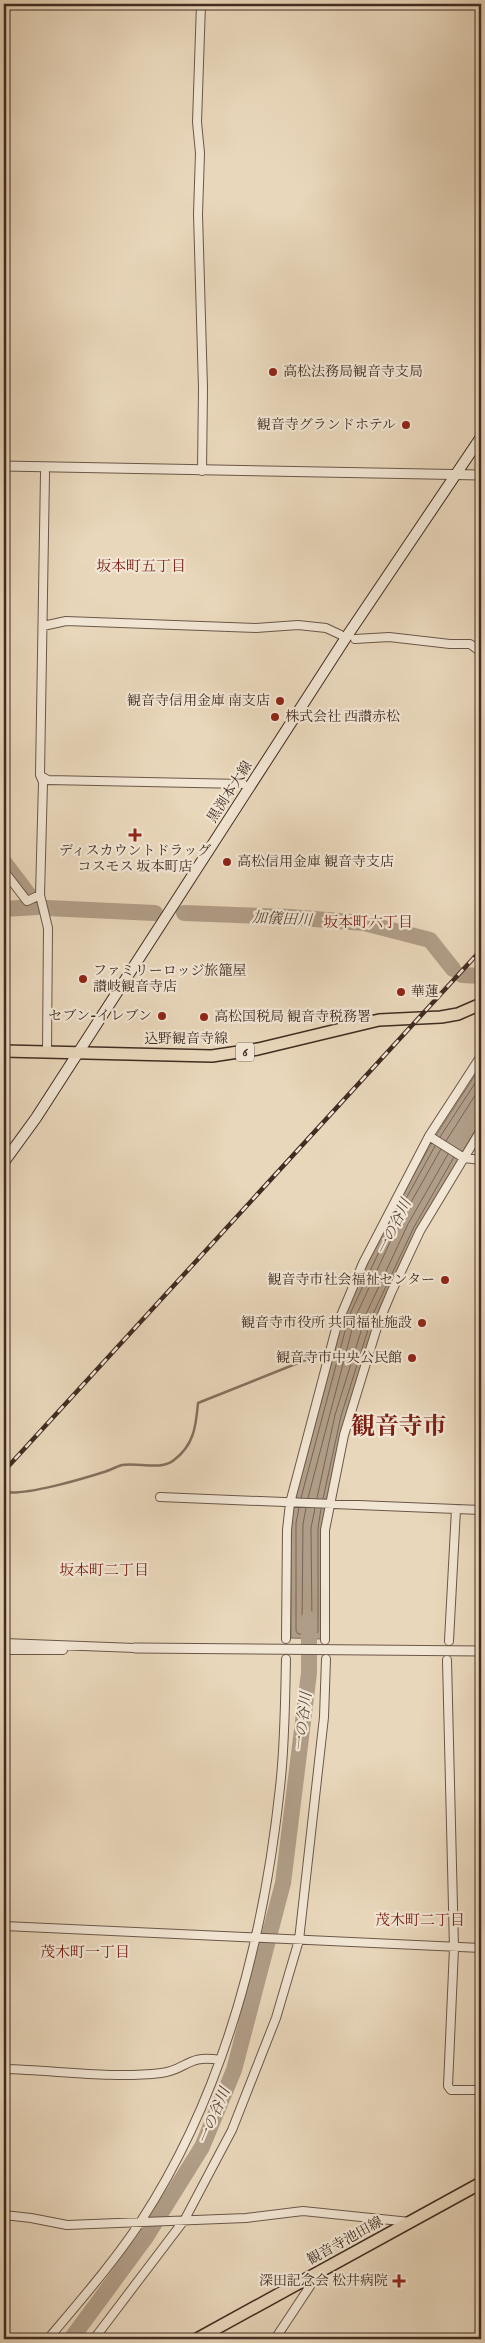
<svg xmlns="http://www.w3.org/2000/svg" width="485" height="2343" font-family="'IM FELL English','Noto Serif JP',serif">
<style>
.water{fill:#b09d87;stroke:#84705f}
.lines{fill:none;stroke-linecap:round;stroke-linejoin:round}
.shore{stroke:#786454;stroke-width:1}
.stream{stroke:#84705f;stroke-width:2.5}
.river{stroke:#b09d87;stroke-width:16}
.minor-casing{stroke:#6b5748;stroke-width:10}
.tertiary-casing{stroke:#6b5748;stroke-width:11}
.secondary-casing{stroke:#412c22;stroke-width:12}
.primary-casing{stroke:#412c22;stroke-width:14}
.minor{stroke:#f1e5d3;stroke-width:8}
.tertiary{stroke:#f1e5d3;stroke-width:9}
.secondary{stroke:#f1e5d3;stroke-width:10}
.primary{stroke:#e9d7bb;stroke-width:11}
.rail-casing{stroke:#412c22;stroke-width:4.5}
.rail{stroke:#f1e5d3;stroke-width:2.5;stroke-dasharray:8;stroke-linecap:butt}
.poi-dot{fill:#8f2418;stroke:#f1e5d3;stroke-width:2}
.labels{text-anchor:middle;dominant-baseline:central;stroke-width:4.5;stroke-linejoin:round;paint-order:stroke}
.shield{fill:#f1e5d3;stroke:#766457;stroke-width:1}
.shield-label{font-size:12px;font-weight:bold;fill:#412c22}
.poi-label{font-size:14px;fill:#412c22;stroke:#f1e5d3;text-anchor:end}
.street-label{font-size:14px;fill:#412c22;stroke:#f1e5d3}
.neighbourhood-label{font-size:15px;fill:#7a1f14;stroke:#f1e5d3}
.water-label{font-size:15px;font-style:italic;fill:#5d483b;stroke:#f1e5d3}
.town-label{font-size:24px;font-weight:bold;fill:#7a1f14;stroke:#f1e5d3}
</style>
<rect width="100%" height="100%" fill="#e9d7bb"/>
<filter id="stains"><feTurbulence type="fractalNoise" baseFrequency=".004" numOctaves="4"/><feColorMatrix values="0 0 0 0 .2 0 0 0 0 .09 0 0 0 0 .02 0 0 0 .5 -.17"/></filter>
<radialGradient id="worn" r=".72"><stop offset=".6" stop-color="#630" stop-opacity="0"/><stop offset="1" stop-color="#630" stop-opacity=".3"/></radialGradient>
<path class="water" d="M481 1066V1120L418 1229 378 1316 329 1493 323 1639 291 1638V1523L297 1492 344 1314 387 1221 437 1134Z"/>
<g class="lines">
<path class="shore" d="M440 1137 481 1074
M446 1141 481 1086
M301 1498 349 1316 392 1224 435 1146
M308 1498 355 1318 397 1227 441 1149
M317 1498 335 1415 367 1312 408 1224 448 1154
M323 1499 341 1416 373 1314 414 1227 454 1157
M299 1508 296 1523V1631L298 1634H316L318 1632V1528L321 1509
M306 1508 303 1524 302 1625 305 1628 312 1625 311 1528 315 1508"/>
<path class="stream" d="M4 1492C25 1496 82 1479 104 1472 110 1470 116 1467 122 1465 138 1462 161 1471 174 1460 194 1445 196 1426 198 1403L328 1351"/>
<path class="river" d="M4 862 29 895
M47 908 155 913
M4 909 37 907
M184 913 290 917 364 923 430 940 453 969
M462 975 481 976
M71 2339 146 2237 202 2147 234 2070 283 1883 309 1673V1619"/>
<defs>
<path id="minor" d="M201 4 197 122 200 153 198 214 203 388 202 471
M45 473 40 775 43 782 40 895 48 928 47 1052
M43 626 66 621 256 628 298 625 326 628 341 635
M355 639 389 637 450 644H470L481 652
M41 776 48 780 243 784
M4 871 27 901 40 895
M429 1136 464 1158 481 1130
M160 1497 456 1509 449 1641
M456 1509 481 1510
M286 1639 287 1530 290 1503 337 1325 363 1263 429 1136 481 1056
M325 1640V1530L344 1435 378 1324 391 1293 420 1231 464 1158 481 1160
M4 1643 135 1648
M4 1650H63
M447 1660 454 1948 448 2086 451 2090H481
M4 1926 481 1948
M4 2069C55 2070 110 2079 161 2073 187 2070 187 2054 220 2060
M4 2215 31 2218 67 2225 246 2218 303 2211 410 2222
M48 2339C80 2301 114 2262 141 2221 225 2092 264 1938 280 1787 285 1744 285 1701 286 1659
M94 2339 185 2219 232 2130 276 2018 299 1940 324 1717 326 1659
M275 2339 318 2274"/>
<path id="tertiary" d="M4 466 481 475
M135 1648 481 1651"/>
<path id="secondary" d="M4 1162 36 1118 347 636 481 437"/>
<path id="primary" d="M4 1051 212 1056 258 1049 379 1020 441 1017 458 1014 481 1004
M197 2339 481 2183"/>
</defs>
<use href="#minor" class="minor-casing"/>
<use href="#tertiary" class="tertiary-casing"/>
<use href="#secondary" class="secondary-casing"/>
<use href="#primary" class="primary-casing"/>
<use href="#minor" class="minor"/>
<use href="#tertiary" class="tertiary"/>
<use href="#secondary" class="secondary"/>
<use href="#primary" class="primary"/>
<defs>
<path id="rail" d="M4 1471 481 950"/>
</defs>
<use href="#rail" class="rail-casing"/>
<use href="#rail" class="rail"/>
</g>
<g class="poi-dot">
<circle cx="273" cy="372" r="5"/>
<circle cx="406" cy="425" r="5"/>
<circle cx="280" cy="701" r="5"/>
<circle cx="275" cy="717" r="5"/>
<path d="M132.5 827.5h5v5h5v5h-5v5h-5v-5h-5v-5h5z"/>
<circle cx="227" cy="862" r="5"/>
<circle cx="83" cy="979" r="5"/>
<circle cx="401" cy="992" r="5"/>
<circle cx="162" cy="1016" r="5"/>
<circle cx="204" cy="1017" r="5"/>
<circle cx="445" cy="1280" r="5"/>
<circle cx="422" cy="1323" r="5"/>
<circle cx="412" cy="1358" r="5"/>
<path d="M396.5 2273.5h5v5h5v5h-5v5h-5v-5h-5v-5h5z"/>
</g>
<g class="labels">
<rect class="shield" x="236" y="1042.5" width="18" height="19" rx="4"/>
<g class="shield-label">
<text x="245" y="1052">6</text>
</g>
<g class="poi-label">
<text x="283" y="372" text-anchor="start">高松法務局観音寺支局</text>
<text x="396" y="425">観音寺グランドホテル</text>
<text x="270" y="701">観音寺信用金庫 南支店</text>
<text x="285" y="717" text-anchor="start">株式会社 西讃赤松</text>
<text x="135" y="851" text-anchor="middle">ディスカウントドラッグ<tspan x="135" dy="16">コスモス 坂本町店</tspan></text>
<text x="237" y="862" text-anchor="start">高松信用金庫 観音寺支店</text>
<text x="93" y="971" text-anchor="start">ファミリーロッジ旅籠屋<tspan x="93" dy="16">讃岐観音寺店</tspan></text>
<text x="411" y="992" text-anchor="start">華蓮</text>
<text x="152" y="1016">セブン-イレブン</text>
<text x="214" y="1017" text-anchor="start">高松国税局 観音寺税務署</text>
<text x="435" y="1280">観音寺市社会福祉センター</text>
<text x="412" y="1323">観音寺市役所 共同福祉施設</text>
<text x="402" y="1358">観音寺市中央公民館</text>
<text x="388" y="2281">深田記念会 松井病院</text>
</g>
<g class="street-label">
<text transform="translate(230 792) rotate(-57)">黒渕本大線</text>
<text x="186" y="1039">込野観音寺線</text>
<text transform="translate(345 2241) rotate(-29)">観音寺池田線</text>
</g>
<g class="neighbourhood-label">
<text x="141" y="566">坂本町五丁目</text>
<text x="368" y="922">坂本町六丁目</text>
<text x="104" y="1570">坂本町二丁目</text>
<text x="420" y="1920">茂木町二丁目</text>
<text x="85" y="1952">茂木町一丁目</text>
</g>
<g class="water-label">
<text transform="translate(282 919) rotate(3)">加儀田川</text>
<text transform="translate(394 1227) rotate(-64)">一の谷川</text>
<text transform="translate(303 1722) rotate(-83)">一の谷川</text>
<text transform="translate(214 2116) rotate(-67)">一の谷川</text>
</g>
<g class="town-label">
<text x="399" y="1427">観音寺市</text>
</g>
</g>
<rect width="485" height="2343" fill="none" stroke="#e9d7bb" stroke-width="20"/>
<rect x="5" y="5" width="475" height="2333" fill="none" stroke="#412c22" stroke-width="2.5"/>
<rect x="10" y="10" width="465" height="2323" fill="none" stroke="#412c22"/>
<rect width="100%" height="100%" filter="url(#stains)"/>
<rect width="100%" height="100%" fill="url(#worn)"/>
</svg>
